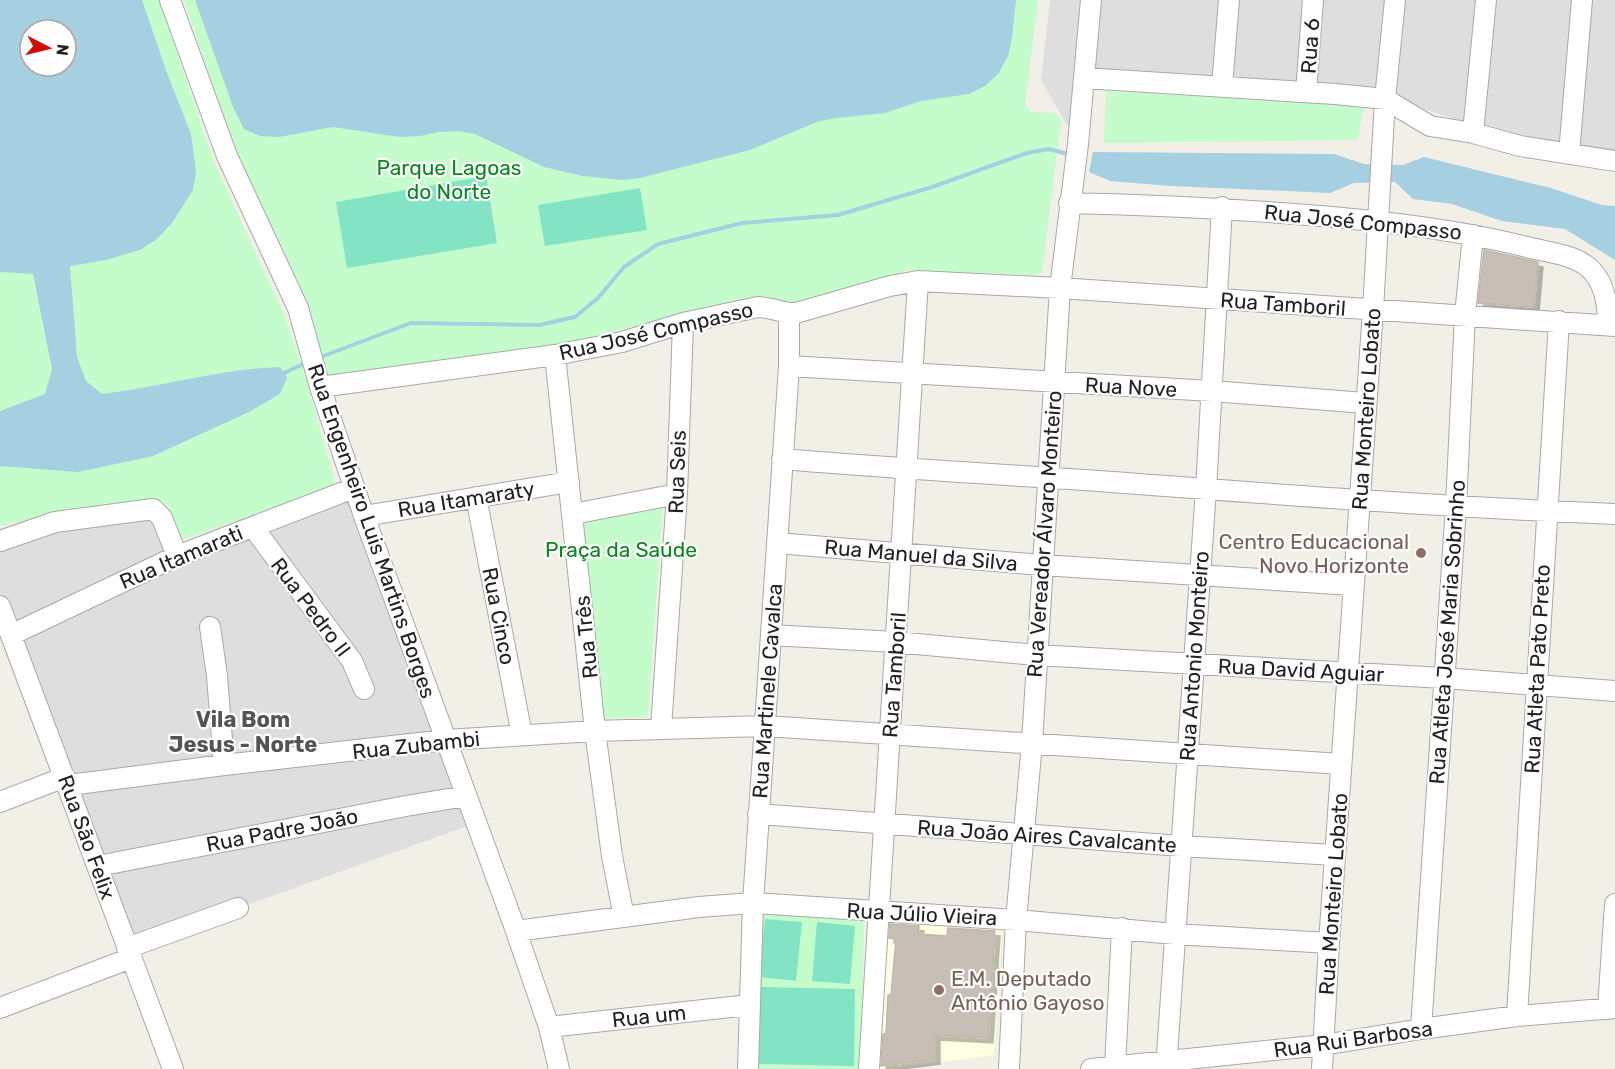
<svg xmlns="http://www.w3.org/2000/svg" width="1615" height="1069" font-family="Rubik,sans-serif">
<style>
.residential{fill:#dfdede}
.education{fill:#fdffe3}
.park{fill:#c4fccc;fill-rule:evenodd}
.pitch{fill:#82e4c5}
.water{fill:#a6d0e1;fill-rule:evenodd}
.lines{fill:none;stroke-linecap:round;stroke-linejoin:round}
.stream{stroke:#a6d0e1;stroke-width:4}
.building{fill:#c7beb6;stroke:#c4b7a9;stroke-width:1.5;filter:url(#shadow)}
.minor-casing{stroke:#a8a8a8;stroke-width:22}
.minor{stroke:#fff;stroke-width:20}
.education-dot{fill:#8d6e63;stroke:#fff;stroke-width:2}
.labels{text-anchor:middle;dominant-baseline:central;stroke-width:4.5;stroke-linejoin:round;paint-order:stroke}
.street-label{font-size:21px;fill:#212121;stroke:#fff}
.park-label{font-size:21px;fill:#06881a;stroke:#fff}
.education-label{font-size:21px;fill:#785e54;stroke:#fff;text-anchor:end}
.neighbourhood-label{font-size:22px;font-weight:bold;fill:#545454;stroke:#fff}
</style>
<defs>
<filter id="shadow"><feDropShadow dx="5" dy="5" stdDeviation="0" flood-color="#0004"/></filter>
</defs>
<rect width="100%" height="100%" fill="#f2efe7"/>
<path class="residential" d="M1050 0H1615V162L1569 154 1384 97 1085 78 1078 144 1041 80Z
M354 488 476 823 127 948 0 607V541L150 510 177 555Z"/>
<path class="education" d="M884 918 1002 924 994 1055 891 1069H874Z"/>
<path class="park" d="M0 0H159L214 162 285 317 307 382 335 482 330 488 181 540 167 505 154 502 56 514 0 526ZM30 30H66V66H30Z
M184 0H1038L1025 104 1031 112 1054 113 1061 120 1042 272 1035 275 909 270 808 302 796 303 762 296 553 346 328 377 308 304 234 148Z
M1106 91 1364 106 1358 140 1104 143Z
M663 503 648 717 598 718 577 517Z
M762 909 864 917 861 1069H756Z"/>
<path class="pitch" d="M486 176 497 243 347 268 336 202Z
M640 188 647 230 545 246 538 205Z
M765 919 802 922 796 981 759 977Z
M817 922 855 926 850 984 812 981Z
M759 987 855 989 854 1066 758 1064Z"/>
<path class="water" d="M0 0H142L167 73 191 134 196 172 193 190 172 223 157 239 140 250 106 260 70 266 77 357 86 381 102 394C162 387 220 369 280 367L287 378 280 394 249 412 153 456 78 472 0 466V411L45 394 52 369 33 274 0 272ZM30 30H66V66H30Z
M195 0H1016L1012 38 1008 56 999 73 985 86 969 94 921 101 885 113 837 118 819 121 750 150 640 178 621 180 583 176 544 167 475 134 457 131 438 132 420 136 400 137 333 127 279 137 260 136 244 129 233 107Z
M1093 152 1334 154 1364 164 1403 165 1424 157 1551 188 1602 205 1615 206V260L1565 229 1502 221 1452 204 1413 199 1395 182 1354 183 1330 193 1171 186 1110 181 1089 172Z"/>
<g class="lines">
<path class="stream" d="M318 358 411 323 539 325 575 317 598 298 624 267 658 244 742 223 838 215 932 187 1027 153 1049 149 1071 155
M284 373 308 362"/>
</g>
<path class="building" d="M1484 250 1538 262 1534 307 1478 303Z
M890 924 919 926 918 934 947 936 948 928 995 931 988 1038 935 1035V1059L881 1066 883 1034H886L888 995H891L896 939 889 938Z"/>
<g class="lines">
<defs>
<path id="minor" d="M170 0 227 156 298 308 320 387 364 516 516 931 549 1027 559 1069
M1084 78 1335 94 1385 99 1430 126 1473 133 1520 146 1615 161
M1222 86 1229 0
M1306 92 1313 0
M1473 133 1486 0
M1569 154 1582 0
M1069 203C1153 205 1236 209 1320 216 1390 222 1459 230 1527 247 1546 252 1572 254 1588 267 1605 281 1608 305 1608 325
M555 355 595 731 612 856 624 917
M789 366 1212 391 1365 403
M320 387 555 355 622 342 683 323 758 307C772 307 783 314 796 313L890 286 918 281 1060 288 1615 326
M782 459C888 468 993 474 1099 481 1271 494 1443 507 1615 514
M476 497 522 735
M573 514 677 494
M364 516 569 482
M253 527 352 661 364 689
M0 541 55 522 153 509 162 518 177 556
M777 543 1042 565 1353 585
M0 606 173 1069
M210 627 217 676 224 765
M11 635 177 556 354 488
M771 635 895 642 1036 655 1444 678 1615 691
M661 728 677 494 683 323
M69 785 224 765 446 740 595 731 765 726 1341 764
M0 802 65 777
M758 814 1181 846 1335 855
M98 866 406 806 466 796
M516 931 699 907 753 903 1016 920 1175 934 1329 943
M127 948 238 908
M0 1008 131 958
M1608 1009 1615 904
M1517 1016 1559 321
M549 1027 749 1005
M1421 1029 1456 506 1465 315 1473 235
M1115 1067 1122 928
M748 1069 753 903 789 366V314
M869 1069 918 281
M1009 1069 1016 920 1032 743 1060 288 1078 144 1091 0
M1091 1069 1323 1045 1421 1029 1517 1016 1615 1008
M1166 1069 1206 489 1222 207
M1322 1069 1329 943 1373 310 1385 99 1395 0"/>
</defs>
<use href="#minor" class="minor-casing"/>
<use href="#minor" class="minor"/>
</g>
<g class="education-dot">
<circle cx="1421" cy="553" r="6"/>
<circle cx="939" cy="990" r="6"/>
</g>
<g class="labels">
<g class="street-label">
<text transform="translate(1310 46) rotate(-86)">Rua 6</text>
<text transform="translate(1363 222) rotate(6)">Rua José Compasso</text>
<text transform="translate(1283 304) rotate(4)">Rua Tamboril</text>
<text transform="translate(656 331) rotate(-13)">Rua José Compasso</text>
<text transform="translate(1131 387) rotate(3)">Rua Nove</text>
<text transform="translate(1366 409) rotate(-86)">Rua Monteiro Lobato</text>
<text transform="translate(677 472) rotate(-88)">Rua Seis</text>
<text transform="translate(466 499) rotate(-9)">Rua Itamaraty</text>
<text transform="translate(372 531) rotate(71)">Rua Engenheiro Luis Martins Borges</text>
<text transform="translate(1044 534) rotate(-86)">Rua Vereador Álvaro Monteiro</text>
<text transform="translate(921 555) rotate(5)">Rua Manuel da Silva</text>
<text transform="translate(181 557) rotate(-23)">Rua Itamarati</text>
<text transform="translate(311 607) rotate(53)">Rua Pedro II</text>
<text transform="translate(499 616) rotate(79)">Rua Cinco</text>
<text transform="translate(1447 632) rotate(-86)">Rua Atleta José Maria Sobrinho</text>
<text transform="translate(586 637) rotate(-96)">Rua Três</text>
<text transform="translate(1194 656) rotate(-86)">Rua Antonio Monteiro</text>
<text transform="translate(1537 669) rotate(-87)">Rua Atleta Pato Preto</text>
<text transform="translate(1301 670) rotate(3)">Rua David Aguiar</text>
<text transform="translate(894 675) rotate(-86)">Rua Tamboril</text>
<text transform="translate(767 691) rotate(-86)">Rua Martinele Cavalca</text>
<text transform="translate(416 745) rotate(-6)">Rua Zubambi</text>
<text transform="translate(282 830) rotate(-11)">Rua Padre João</text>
<text transform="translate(1047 836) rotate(4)">Rua João Aires Cavalcante</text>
<text transform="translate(87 837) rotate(70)">Rua São Felix</text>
<text transform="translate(1333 894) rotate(-86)">Rua Monteiro Lobato</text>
<text transform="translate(922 914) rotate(3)">Rua Júlio Vieira</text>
<text transform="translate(649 1016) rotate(-6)">Rua um</text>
<text transform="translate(1353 1039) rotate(-8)">Rua Rui Barbosa</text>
</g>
<g class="park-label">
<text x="449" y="167">Parque Lagoas<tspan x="449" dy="24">do Norte</tspan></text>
<text x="621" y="549">Praça da Saúde</text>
</g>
<g class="education-label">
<text x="1409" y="541">Centro Educacional<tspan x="1409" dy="24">Novo Horizonte</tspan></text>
<text x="951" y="978" text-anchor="start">E.M. Deputado<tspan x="951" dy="24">Antônio Gayoso</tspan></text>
</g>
<g class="neighbourhood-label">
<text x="243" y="719">Vila Bom<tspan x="243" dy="25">Jesus - Norte</tspan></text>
</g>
</g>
<g transform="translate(48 48) rotate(97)"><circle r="28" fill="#ffffff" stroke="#a6a6a6" stroke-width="1.5"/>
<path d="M0-4.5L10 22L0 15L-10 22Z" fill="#d20e00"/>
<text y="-9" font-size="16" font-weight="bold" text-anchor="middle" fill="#212121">N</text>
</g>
</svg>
